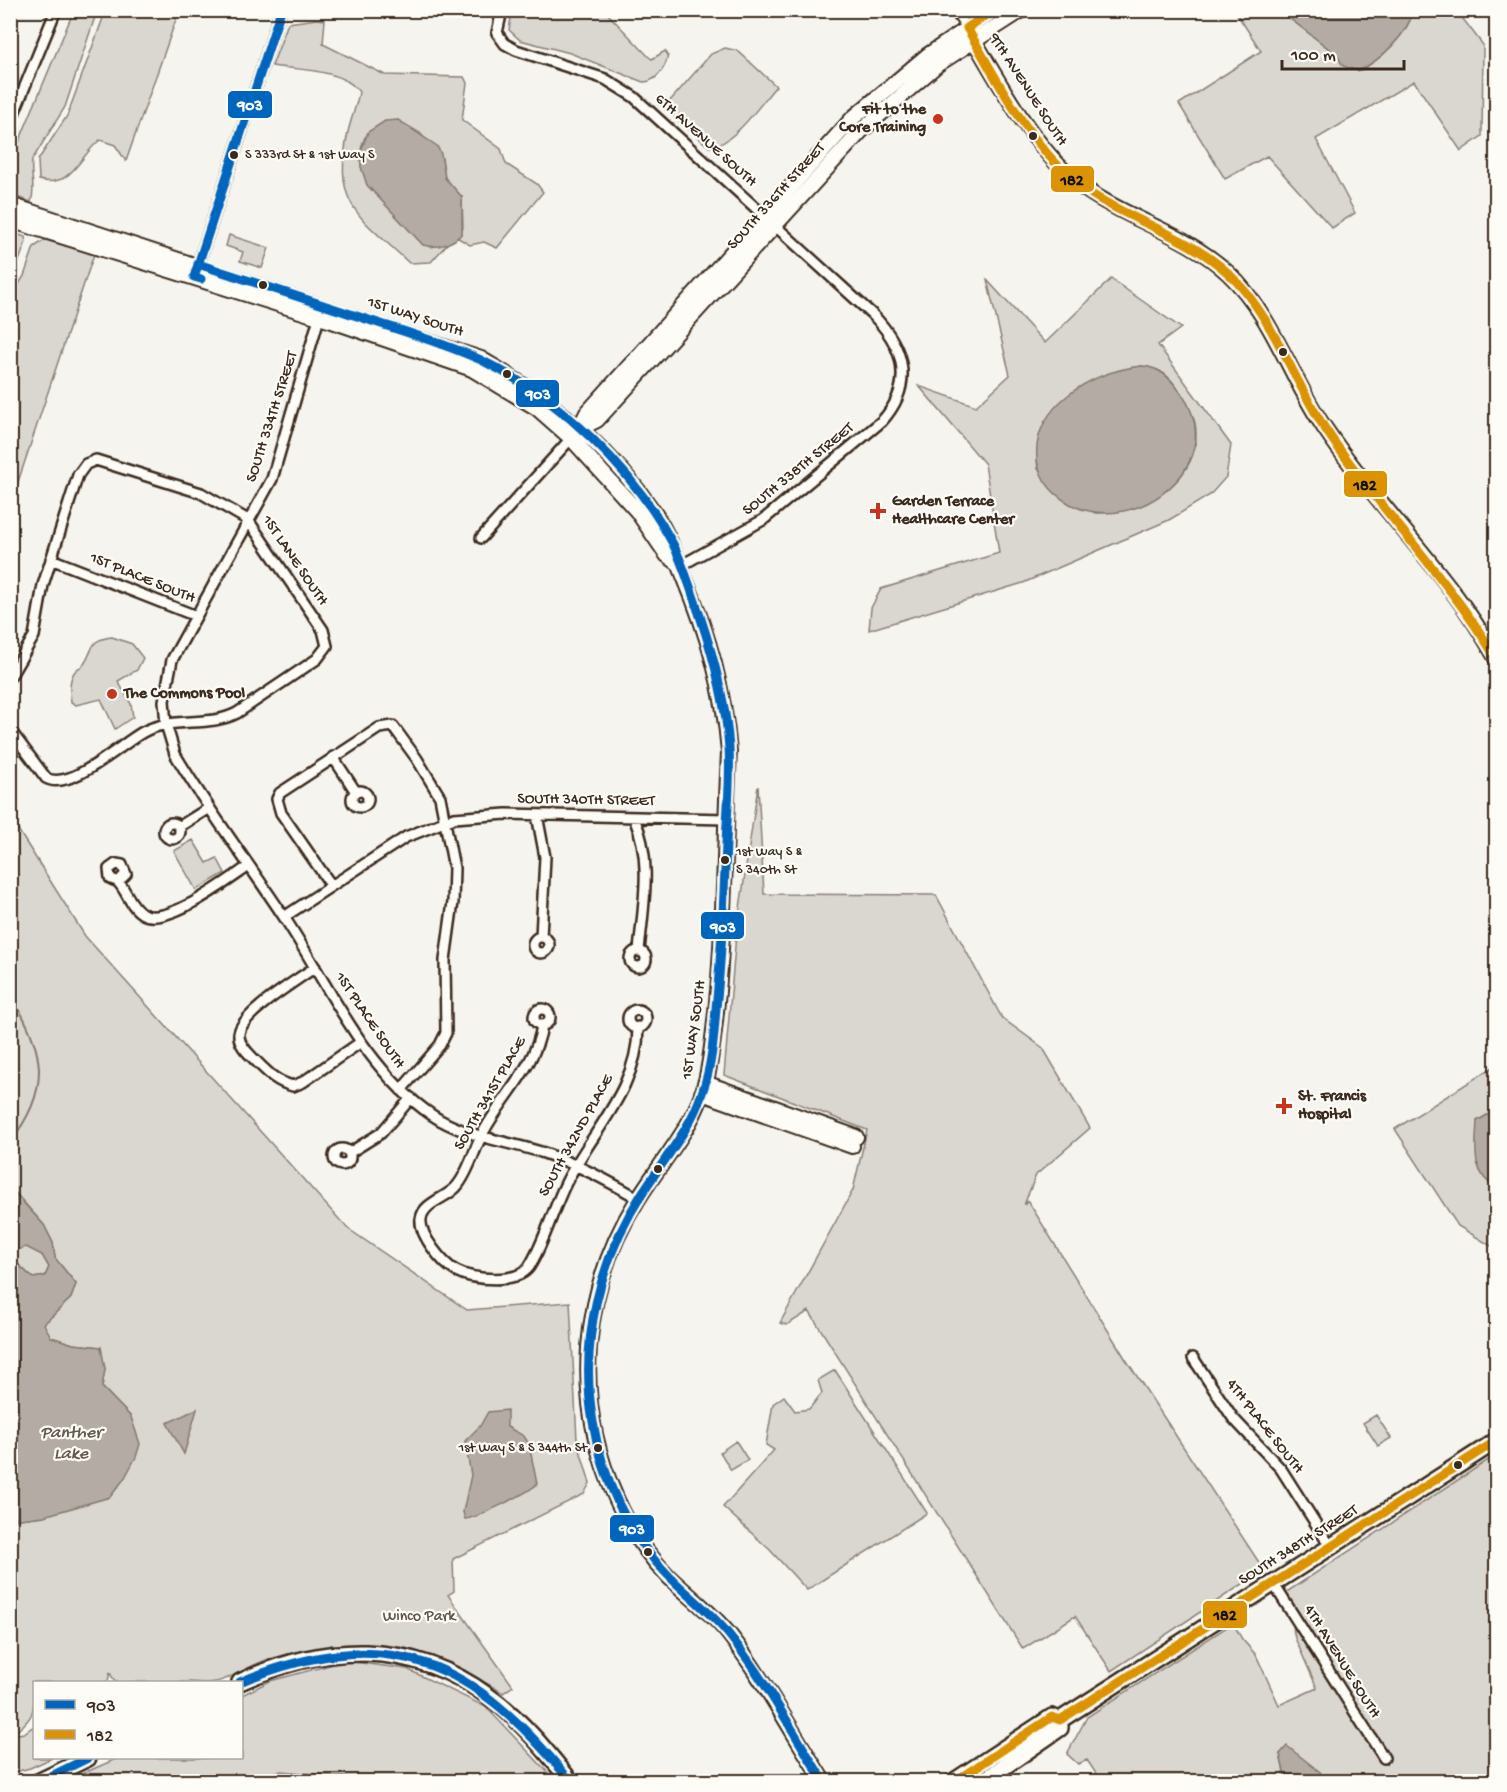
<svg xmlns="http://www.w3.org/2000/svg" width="1507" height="1792" font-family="'Gochi Hand',sans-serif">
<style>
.green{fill:#dad6d0;stroke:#8a8077;stroke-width:1.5;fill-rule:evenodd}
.water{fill:#b4aca4;stroke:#84786e;stroke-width:1.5;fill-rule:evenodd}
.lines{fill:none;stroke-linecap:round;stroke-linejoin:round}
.stream{stroke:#84786e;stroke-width:2}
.street-casing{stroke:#3b2a1e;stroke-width:14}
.secondary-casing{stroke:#3b2a1e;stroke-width:18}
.primary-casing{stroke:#3b2a1e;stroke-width:20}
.street{stroke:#fdfcf7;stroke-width:9}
.secondary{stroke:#fdfcf7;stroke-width:14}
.primary{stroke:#fdfcf7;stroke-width:15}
.bus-1-casing{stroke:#fdfcf7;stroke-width:14}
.bus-2-casing{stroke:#fdfcf7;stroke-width:14}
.bus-1{stroke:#0065bd;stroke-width:9}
.bus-2{stroke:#db9304;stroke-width:9}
.poi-dot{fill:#c8321e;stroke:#fdfcf7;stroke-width:2}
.bus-dot{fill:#3b2a1e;stroke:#fdfcf7;stroke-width:2}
.labels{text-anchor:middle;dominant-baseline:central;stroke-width:4.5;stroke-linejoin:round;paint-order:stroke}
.bus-label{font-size:14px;fill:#3b2a1e;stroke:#fdfcf7;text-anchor:start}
.street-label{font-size:16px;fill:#3b2a1e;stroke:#fdfcf7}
.poi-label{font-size:16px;font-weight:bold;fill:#3b2a1e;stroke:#fdfcf7;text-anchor:start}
.park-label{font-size:16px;fill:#63554a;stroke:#fdfcf7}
.water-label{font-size:18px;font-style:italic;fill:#65584d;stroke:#fdfcf7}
.line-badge{stroke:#fdfcf7;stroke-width:2}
.badge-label{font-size:16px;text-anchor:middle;font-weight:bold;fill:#fff}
.pale-badge-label{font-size:16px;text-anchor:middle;font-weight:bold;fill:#111}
</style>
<rect width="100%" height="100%" fill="#f5f4ee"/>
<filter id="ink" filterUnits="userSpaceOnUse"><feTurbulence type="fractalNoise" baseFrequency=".0167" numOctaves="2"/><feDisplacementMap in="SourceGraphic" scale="12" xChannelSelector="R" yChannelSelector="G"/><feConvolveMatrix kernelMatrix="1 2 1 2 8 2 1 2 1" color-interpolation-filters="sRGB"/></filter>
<g filter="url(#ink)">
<path class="green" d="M74 10 97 11 65 107 32 160C30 175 36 187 31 202L11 195V161Z
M106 10 179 11 126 161 115 145 100 140C79 156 72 189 39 180L38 160 67 116Z
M512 11H605L649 57 652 59 665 51 668 55C666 67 657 82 643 82L570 53 520 40 509 30Z
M1235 11H1280L1337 55 1343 66 1358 71C1380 61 1408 34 1413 11H1457L1483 45 1482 136 1461 151 1414 81 1316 139 1355 213 1332 228 1267 156 1225 179 1179 104 1261 51Z
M317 19 325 20 323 44 385 75 464 77 467 83 462 120 501 149 506 164 537 184 543 192 497 248 484 242 470 245 458 238 463 228 462 197 445 178 442 158 420 133 398 120 365 137C350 171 374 191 396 214 407 226 416 239 430 247L448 243 431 262 409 263C359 215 332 207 348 132 351 118 357 105 359 92 343 69 299 70 272 66L288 23Z
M725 48 738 51 776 86C762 102 731 148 709 147L670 113 669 102 711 54Z
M11 232 25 237 26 242 11 282Z
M229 235 269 248 262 268 240 261 243 252 226 246Z
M45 240 94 254 11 503V297L24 276 34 247Z
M1111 279 1181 328 1158 345 1231 445 1226 477 1210 495 1169 520 1023 583 869 630 871 608 881 589 999 553 985 464 919 386 976 406 1010 375 987 280 1045 343ZM1142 366C1163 368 1174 380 1183 398 1187 406 1193 415 1195 423 1205 479 1143 515 1095 513L1038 469C1029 408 1088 373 1142 366Z
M112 637 132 644 143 658 137 670 118 681 131 704 133 717 115 729 101 699 76 705 71 702C70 691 68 679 76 670 80 666 81 668 84 664 95 648 88 640 112 637Z
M758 786 764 894 936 895 1002 1018 1043 1048 1090 1128 1036 1175 1024 1205 1028 1201 1125 1358 1264 1570 1111 1671 1075 1616 1023 1649 809 1311 787 1325 780 1323 853 1190 867 1130 724 1075 736 935Z
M10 817 85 936 347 1228 467 1310 570 1302 577 1440 590 1483 584 1494 453 1559 454 1591 448 1595 513 1686 503 1693C431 1646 349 1634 266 1660 249 1666 233 1678 216 1682 208 1684 197 1682 188 1682 164 1682 139 1682 115 1682L110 1673 108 1681 104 1682H34C34 1713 36 1716 12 1735L24 1733 34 1726V1758H52L30 1768 11 1773V1520L44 1516 75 1505 131 1417 102 1387 105 1369 100 1347 73 1344 51 1337 43 1324 71 1298 76 1284 55 1258 53 1243 44 1225 11 1188Z
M193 840 207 863 217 858 225 873 196 890 174 851Z
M1496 1065V1110L1477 1121 1490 1184 1496 1188V1249L1458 1226 1395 1129Z
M26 1246 42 1255 49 1267 45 1276 33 1278 15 1261 17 1250Z
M835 1370 927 1513 807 1590 770 1550 723 1507 774 1450 766 1445 773 1404 784 1396 795 1411 809 1409 822 1393 818 1380Z
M1376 1415 1391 1438 1378 1446 1363 1423Z
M736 1441 748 1460 731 1470 720 1452Z
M1496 1455V1781H1326L1320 1772 1280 1754 1286 1781H1101L1087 1760 1078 1764 1067 1754 1087 1717 1233 1623 1242 1639 1256 1655 1279 1705 1317 1688 1295 1638 1292 1624 1299 1615 1285 1593Z
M345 1661 407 1669 486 1707 556 1781 401 1782 281 1771 232 1782 66 1781 118 1758H242V1695L270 1681Z"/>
<path class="water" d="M1280 11H1413C1408 34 1380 61 1358 71L1343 66 1337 55Z
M398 120 437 146 441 154 445 178 462 197V233C454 244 436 249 423 245L367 185 361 167 360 153 368 132 385 121Z
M1142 366C1161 368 1170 378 1181 393 1232 463 1136 539 1070 504 1024 479 1028 427 1067 396 1088 379 1115 369 1142 366Z
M1496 1110V1188C1470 1172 1476 1147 1477 1121Z
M10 1188 44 1225 53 1243 55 1258 76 1284 71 1298 44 1324 51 1337 73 1344 101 1347 105 1369 102 1387 131 1417 140 1444 136 1457 124 1479 110 1497 44 1516 11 1520ZM26 1247 42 1255 49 1267 45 1276 33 1278 15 1262 17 1250Z
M197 1409 184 1454 167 1423Z
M507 1410V1427L524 1436 529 1444 537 1484C530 1492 477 1518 465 1519L463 1512 471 1475 465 1441 480 1426 488 1412Z
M1287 1746 1320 1772 1326 1781H1286L1280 1754Z"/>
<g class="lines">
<path class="stream" d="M10 994C44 1048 53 1088 10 1142"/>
<defs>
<path id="street" d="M502 10 497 33 505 44 516 50 605 79 634 97 873 315C904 347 915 384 882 421L763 520 680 566
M955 10 967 28
M10 123 56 10
M196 271 281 10
M319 318 272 479 172 660 164 701 166 724 175 754C208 810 248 862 284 917 329 985 363 1068 432 1115 464 1137 508 1141 544 1153 577 1164 608 1181 638 1198
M481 538 574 435
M51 559 196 616
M10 677 34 636 43 585 78 475 86 464 96 460 201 493 248 520 323 630 327 646 317 659 237 713C208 728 172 716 143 732 121 744 70 792 46 778L10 730
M333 757 356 792
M352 799a8 8 0 1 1 16 0a8 8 0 1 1-16 0Z
M537 815 545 857 541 937
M634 818C653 860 643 906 639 951
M164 831a8 8 0 1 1 16 0a8 8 0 1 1-16 0Z
M180 826 209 808
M118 882 126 874 122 865 116 864 109 869 110 878C112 880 116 880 118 882 126 889 130 907 143 914 167 927 228 880 249 866
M331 885 281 813 277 799 280 793 379 728 393 726 417 759 440 797 454 868 453 902 445 960 446 1033 440 1045 401 1090
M284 917 406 837 454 818 506 814 726 819
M533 945a8 8 0 1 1 16 0a8 8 0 1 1-16 0Z
M630 959a8 8 0 1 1 16 0a8 8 0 1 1-16 0Z
M315 967C298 980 240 1014 239 1034 238 1044 248 1053 255 1060 267 1072 276 1082 293 1086L303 1082 361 1042
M534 1017a8 8 0 1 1 16 0a8 8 0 1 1-16 0Z
M628 1019a9 9 0 1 1 18 0a9 9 0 1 1-18 0Z
M542 1025C537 1065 501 1098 483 1133 474 1149 469 1172 457 1186 448 1198 423 1202 421 1219 419 1235 443 1264 456 1271 473 1280 517 1284 529 1267 546 1240 553 1207 568 1179 593 1131 639 1086 638 1027
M334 1157a8 8 0 1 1 16 0a8 8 0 1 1-16 0Z
M349 1153 381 1133 411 1098
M1193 1358 1233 1418 1281 1469 1330 1546
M1273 1583 1384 1758"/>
<path id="secondary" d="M967 28C998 81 1037 156 1088 191 1132 221 1188 235 1228 273 1273 315 1291 380 1326 430 1379 509 1450 574 1496 658
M10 205 481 359C547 397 610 447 653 511 667 532 675 553 684 576 708 634 724 689 729 752 725 831 725 911 718 991 715 1021 713 1051 706 1081 695 1126 662 1160 638 1199 581 1290 572 1400 616 1498 629 1527 648 1556 670 1578 689 1596 711 1612 728 1633 762 1676 793 1734 824 1782
M10 220 332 321 472 369 537 408 571 438 637 511 667 555 678 563
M579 429 597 420 861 131 938 64 1022 10
M579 429 587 413 853 118 928 55 995 10
M705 1083 856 1137
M702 1093 852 1146"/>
<path id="primary" d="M240 1682C323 1643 411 1639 488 1696 520 1718 547 1752 571 1782
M38 1782 88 1758
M953 1782 1052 1717 1060 1720 1496 1441
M982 1782 1060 1728V1720"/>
</defs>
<use href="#street" class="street-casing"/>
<use href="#secondary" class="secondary-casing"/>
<use href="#primary" class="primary-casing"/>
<use href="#street" class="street"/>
<use href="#secondary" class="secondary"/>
<use href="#primary" class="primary"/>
<defs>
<path id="bus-1" d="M198 264C256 283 314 302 372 321 409 333 446 344 481 360 559 398 632 467 673 544 684 566 692 593 700 616 714 658 726 703 729 748 731 779 727 812 726 844 724 899 722 953 716 1008 714 1036 712 1066 702 1093 690 1130 664 1159 643 1192 599 1260 579 1342 593 1422 602 1478 628 1535 668 1575 688 1596 712 1613 730 1636 766 1681 793 1733 824 1782
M201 279 194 277 281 10
M240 1682C389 1620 474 1661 571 1782
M39 1782 88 1758"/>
<path id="bus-2" d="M994 10 967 28C1000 85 1032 151 1087 191 1132 222 1187 235 1228 273 1273 315 1292 379 1326 430 1379 509 1447 576 1496 658
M954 1782 1052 1717 1060 1720 1496 1441"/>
</defs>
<use href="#bus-1" class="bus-1-casing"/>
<use href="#bus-2" class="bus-2-casing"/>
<use href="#bus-1" class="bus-1"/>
<use href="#bus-2" class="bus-2"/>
</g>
</g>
<g class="poi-dot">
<circle cx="938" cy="119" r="6"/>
<path d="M875 502h6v6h6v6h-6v6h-6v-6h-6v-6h6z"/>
<circle cx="112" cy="694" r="6"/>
<path d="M1281 1097h6v6h6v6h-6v6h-6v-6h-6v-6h6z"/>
</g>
<g class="bus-dot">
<circle cx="1033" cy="136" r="5"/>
<circle cx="234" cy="155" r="5"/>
<circle cx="263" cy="285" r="5"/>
<circle cx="1283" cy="352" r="5"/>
<circle cx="507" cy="374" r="5"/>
<circle cx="725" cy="860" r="5"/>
<circle cx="658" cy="1169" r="5"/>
<circle cx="598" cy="1448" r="5"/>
<circle cx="1458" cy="1465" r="5"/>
<circle cx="648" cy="1552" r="5"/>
</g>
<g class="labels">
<g class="bus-label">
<text x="245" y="155">S 333rd St &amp; 1st Way S</text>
<text x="736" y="852">1st Way S &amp;<tspan x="736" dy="18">S 340th St</tspan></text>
<text x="587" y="1448" text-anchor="end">1st Way S &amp; S 344th St</text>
</g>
<g class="street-label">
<text transform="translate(1027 90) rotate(57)">9TH AVENUE SOUTH</text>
<text transform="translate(705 141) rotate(42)">6TH AVENUE SOUTH</text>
<text transform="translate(777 197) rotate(-48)">SOUTH 336TH STREET</text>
<text transform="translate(415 318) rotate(18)">1ST WAY SOUTH</text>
<text transform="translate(273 417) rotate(-72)">SOUTH 334TH STREET</text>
<text transform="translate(799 470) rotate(-39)">SOUTH 338TH STREET</text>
<text transform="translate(294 561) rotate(56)">1ST LANE SOUTH</text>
<text transform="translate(142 579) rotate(22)">1ST PLACE SOUTH</text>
<text transform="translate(586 801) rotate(1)">SOUTH 340TH STREET</text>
<text transform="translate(369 1021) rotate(56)">1ST PLACE SOUTH</text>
<text transform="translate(695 1030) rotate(-82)">1ST WAY SOUTH</text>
<text transform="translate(491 1094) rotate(-60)">SOUTH 341ST PLACE</text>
<text transform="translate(577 1136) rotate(-61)">SOUTH 342ND PLACE</text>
<text transform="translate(1264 1427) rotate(52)">4TH PLACE SOUTH</text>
<text transform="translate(1299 1546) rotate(-32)">SOUTH 348TH STREET</text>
<text transform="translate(1341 1662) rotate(58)">4TH AVENUE SOUTH</text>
</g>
<g class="poi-label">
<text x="926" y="110" text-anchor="end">Fit to the<tspan x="926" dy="18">Core Training</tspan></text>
<text x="892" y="502">Garden Terrace<tspan x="892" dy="18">Healthcare Center</tspan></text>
<text x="124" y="694">The Commons Pool</text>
<text x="1298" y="1097">St. Francis<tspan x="1298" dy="18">Hospital</tspan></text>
</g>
<g class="park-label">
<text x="419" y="1617">Winco Park</text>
</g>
<g class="water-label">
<text x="71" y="1433">Panther<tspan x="71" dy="21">Lake</tspan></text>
</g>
</g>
<g class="line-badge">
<rect x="227" y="90" width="46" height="29" rx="6" fill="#0065bd"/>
<rect x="1050" y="165" width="45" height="28" rx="6" fill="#db9304"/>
<rect x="515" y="379" width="45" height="29" rx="6" fill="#0065bd"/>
<rect x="1343" y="470" width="45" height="28" rx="6" fill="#db9304"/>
<rect x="700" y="911" width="45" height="29" rx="6" fill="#0065bd"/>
<rect x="609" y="1514" width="46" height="29" rx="6" fill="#0065bd"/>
<rect x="1202" y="1600" width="46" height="29" rx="6" fill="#db9304"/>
</g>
<g class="badge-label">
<text x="250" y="110">903</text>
<text x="538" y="399">903</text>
<text x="723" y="932">903</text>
<text x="632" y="1534">903</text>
</g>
<g class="pale-badge-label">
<text x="1072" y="185">182</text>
<text x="1365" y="490">182</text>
<text x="1225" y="1620">182</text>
</g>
<rect width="1507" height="1792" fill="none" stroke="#fdfcf7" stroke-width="36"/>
<rect x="18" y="18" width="1471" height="1756" fill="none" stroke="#3b2a1e" stroke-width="2" filter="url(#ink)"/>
<rect x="33" y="1681" width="210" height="78" fill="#fdfcf7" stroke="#afa8a0" stroke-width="1.5"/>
<rect x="45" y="1700" width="30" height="9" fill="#0065bd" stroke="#afa8a0" stroke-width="1.5"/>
<text x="87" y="1711" font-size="18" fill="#3b2a1e">903</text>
<rect x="45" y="1730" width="30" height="9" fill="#db9304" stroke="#afa8a0" stroke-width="1.5"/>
<text x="87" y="1741" font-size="18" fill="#3b2a1e">182</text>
<path d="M1282 60v9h122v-9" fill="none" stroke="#3b2a1e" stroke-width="3"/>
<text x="1291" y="60" font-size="18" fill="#3b2a1e" stroke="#fdfcf7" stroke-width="4.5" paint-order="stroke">100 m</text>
</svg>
